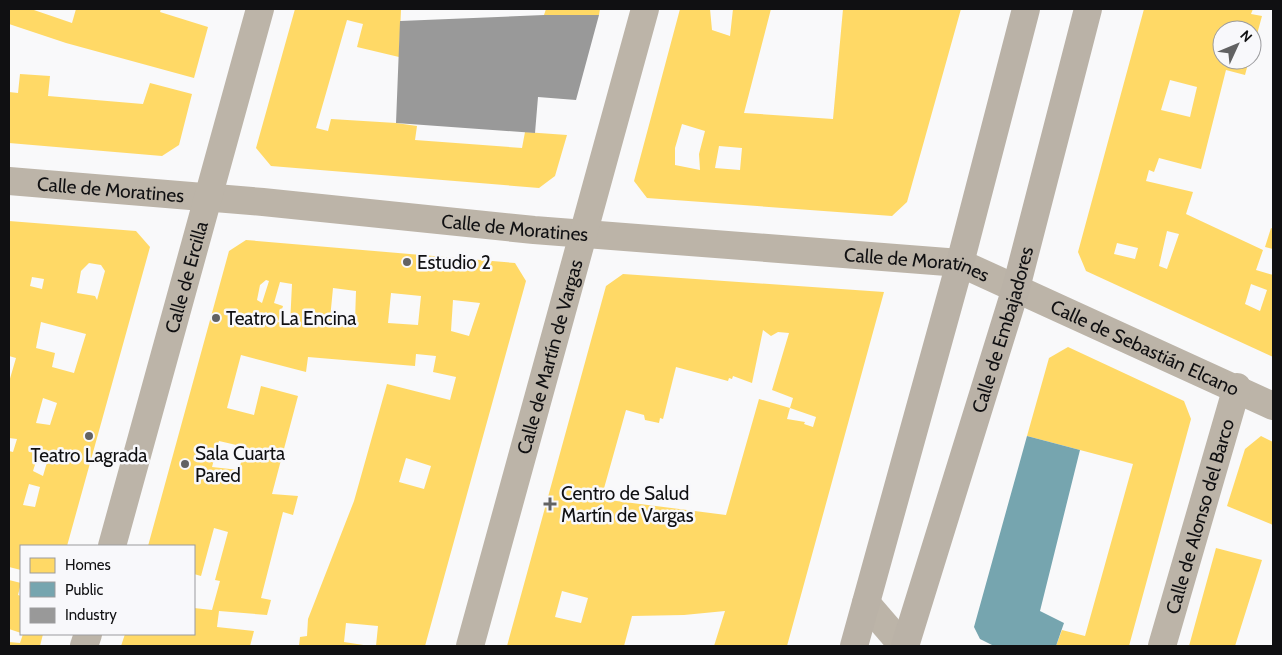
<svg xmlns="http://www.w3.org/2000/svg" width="1282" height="655" font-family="Cabin,sans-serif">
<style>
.homes{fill:#ffd966;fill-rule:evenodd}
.public{fill:#76a5af}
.industry{fill:#999}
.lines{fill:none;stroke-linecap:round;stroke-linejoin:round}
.street{stroke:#bcb4a8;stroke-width:28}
.secondary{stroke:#bab2a7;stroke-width:28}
.poi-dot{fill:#626263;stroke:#f8f8fb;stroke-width:2}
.labels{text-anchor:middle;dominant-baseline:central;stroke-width:5;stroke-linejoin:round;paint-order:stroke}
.street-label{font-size:19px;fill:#101012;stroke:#f8f8fb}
.poi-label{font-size:19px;fill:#101012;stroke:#f8f8fb;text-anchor:start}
</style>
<rect width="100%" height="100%" fill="#f9f9fa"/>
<path class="homes" d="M9 9H31L72 23 76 9H161L160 12 208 27 194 78 66 43 9 24Z
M295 9H401L399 57 357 47 363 24 347 20 316 128 328 131 331 119 396 123 417 126 415 140 522 148 525 132 567 135 555 176 539 188 271 166 256 148Z
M546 9H600L599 15H544Z
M680 9H710L712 30 730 36 733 9H771L744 113 833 119 843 9H961L907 202 892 216 647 198 634 181ZM682 124 705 131 699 154 700 170 675 165V148ZM719 146 742 148 740 170 715 168Z
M1144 9H1253L1251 14 1262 16 1253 49 1252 30H1222V60H1249L1245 75 1226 70 1201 169 1159 158 1154 172 1149 170 1146 181 1193 192 1186 214 1263 250 1256 270 1273 275V357L1086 271 1078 252ZM1170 80 1197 87 1190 117 1161 110ZM1167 231 1179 234 1167 269 1159 266ZM1117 243 1138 248 1135 259 1114 254ZM1251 284 1267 290 1260 311 1245 304Z
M20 74 50 76 48 96 143 104 150 83 192 94 179 145 162 156 9 143V92L18 93Z
M9 221 136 231 150 247 67 546H21V570L9 567V451L13 452 17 439 9 438V382L16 358 9 356ZM89 263 101 265 105 271 97 300 95 296 77 293 81 271ZM32 277 44 279 42 289 30 286ZM41 322 86 334 74 373 52 367 55 353 36 348ZM43 398 57 403 50 425 36 423ZM40 449 50 452 43 476 33 471ZM29 484 40 487 35 507 23 505Z
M1271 228 1273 229V249L1265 247Z
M246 240 515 263 526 281 425 646H376L378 626 346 623 344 642 370 646H299L300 637 307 636 308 619 354 501 387 384 450 400 456 377 433 372 436 356 416 354 415 366 308 357 306 372 241 355 227 408 254 415 261 386 298 396 272 494 298 496 293 515 283 512 261 598 271 600 267 615 219 611 217 627 254 631 250 646H121L125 634H194V608L212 610 220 581 215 580 228 532 214 528 201 576 194 574V546H148L229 251ZM266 280 269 281 262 303 257 300 260 285ZM280 282 292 284 290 325 278 322 283 306 274 303ZM333 288 356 291 355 321 330 319ZM391 293 421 296 418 325 388 323ZM453 300 480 303 469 336 451 331ZM219 441 245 447 239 470 212 467ZM406 458 431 466 424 489 399 482Z
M623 274 884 292 787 646H714L725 611 684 615 632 616 624 646H507L606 286ZM763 330 771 336 778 332 789 333 772 390 793 398 790 408 816 417 813 427 804 424 805 422 787 419 790 408 759 399 726 515 601 499 626 410 644 415 645 420 659 423 660 418 663 419 676 367 728 381 729 378 732 379 733 376 752 383ZM562 591 588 598 581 623 555 617Z
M1068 347 1184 401 1191 419 1129 646H1056L1062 630 1085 636 1133 464 1027 436 1049 358Z
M1261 436 1273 442V525L1227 506 1245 449Z
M1216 548 1262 560 1235 646H1189Z
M9 580 21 583 18 595 21 596V633L9 629Z
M23 634H43L40 646H9V642L20 643Z"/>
<path class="public" d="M1027 436 1080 450 1040 611 1064 623 1056 646H994L980 639 974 627Z"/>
<path class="industry" d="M544 15H599L576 100 538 97 535 133 396 123 400 21Z"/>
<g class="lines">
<g class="street">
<path id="s1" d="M9 181 263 202 534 230 960 263 1273 406"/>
<path id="s2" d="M112 546 260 9"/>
<path d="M866 603 903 646"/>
<path d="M84 646 88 634"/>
<path id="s3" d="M470 646 645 9"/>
<path id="s4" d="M1162 646 1237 387"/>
</g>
<g class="secondary">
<path d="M854 646 960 263 1026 9"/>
<path id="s5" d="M905 646 1016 288 1088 9"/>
</g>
</g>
<g class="poi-dot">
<circle cx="407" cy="262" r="5"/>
<circle cx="216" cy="318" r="5"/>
<circle cx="89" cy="436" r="5"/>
<circle cx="185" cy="464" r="5"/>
<path d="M547.5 496.5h5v5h5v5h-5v5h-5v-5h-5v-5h5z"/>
</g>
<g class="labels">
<g class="street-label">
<text stroke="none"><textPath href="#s1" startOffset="102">Calle de Moratines</textPath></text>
<text stroke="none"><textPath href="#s1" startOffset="508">Calle de Moratines</textPath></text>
<text stroke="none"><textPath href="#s1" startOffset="912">Calle de Moratines</textPath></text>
<text stroke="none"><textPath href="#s2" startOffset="279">Calle de Ercilla</textPath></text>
<text stroke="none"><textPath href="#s5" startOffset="331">Calle de Embajadores</textPath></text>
<text stroke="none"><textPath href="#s1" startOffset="1158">Calle de Sebastián Elcano</textPath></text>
<text stroke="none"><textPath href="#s3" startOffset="300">Calle de Martín de Vargas</textPath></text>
<text stroke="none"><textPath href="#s4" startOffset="135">Calle de Alonso del Barco</textPath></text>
</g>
<g class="poi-label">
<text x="417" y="262">Estudio 2</text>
<text x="226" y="318">Teatro La Encina</text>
<text x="195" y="453">Sala Cuarta<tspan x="195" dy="22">Pared</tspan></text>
<text x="89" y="455" text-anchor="middle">Teatro Lagrada</text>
<text x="561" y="493">Centro de Salud<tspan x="561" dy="22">Martín de Vargas</tspan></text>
</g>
</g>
<rect width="1282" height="655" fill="none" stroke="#101012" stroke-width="20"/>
<rect x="20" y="545" width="175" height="90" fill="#f8f8fb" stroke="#9b9b9e"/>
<rect x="30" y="558" width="25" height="15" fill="#ffd966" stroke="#9b9b9e"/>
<text x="65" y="570" font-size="15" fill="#101012">Homes</text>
<rect x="30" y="582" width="25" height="15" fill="#76a5af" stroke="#9b9b9e"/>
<text x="65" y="595" font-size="15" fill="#101012">Public</text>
<rect x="30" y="608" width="25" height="15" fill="#999999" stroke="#9b9b9e"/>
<text x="65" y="620" font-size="15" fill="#101012">Industry</text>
<g transform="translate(1237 45) rotate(46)"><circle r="24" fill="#f8f8fb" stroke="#9b9b9e"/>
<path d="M0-4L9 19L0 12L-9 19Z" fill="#626263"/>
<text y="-8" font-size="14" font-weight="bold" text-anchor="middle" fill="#101012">N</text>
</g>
</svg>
